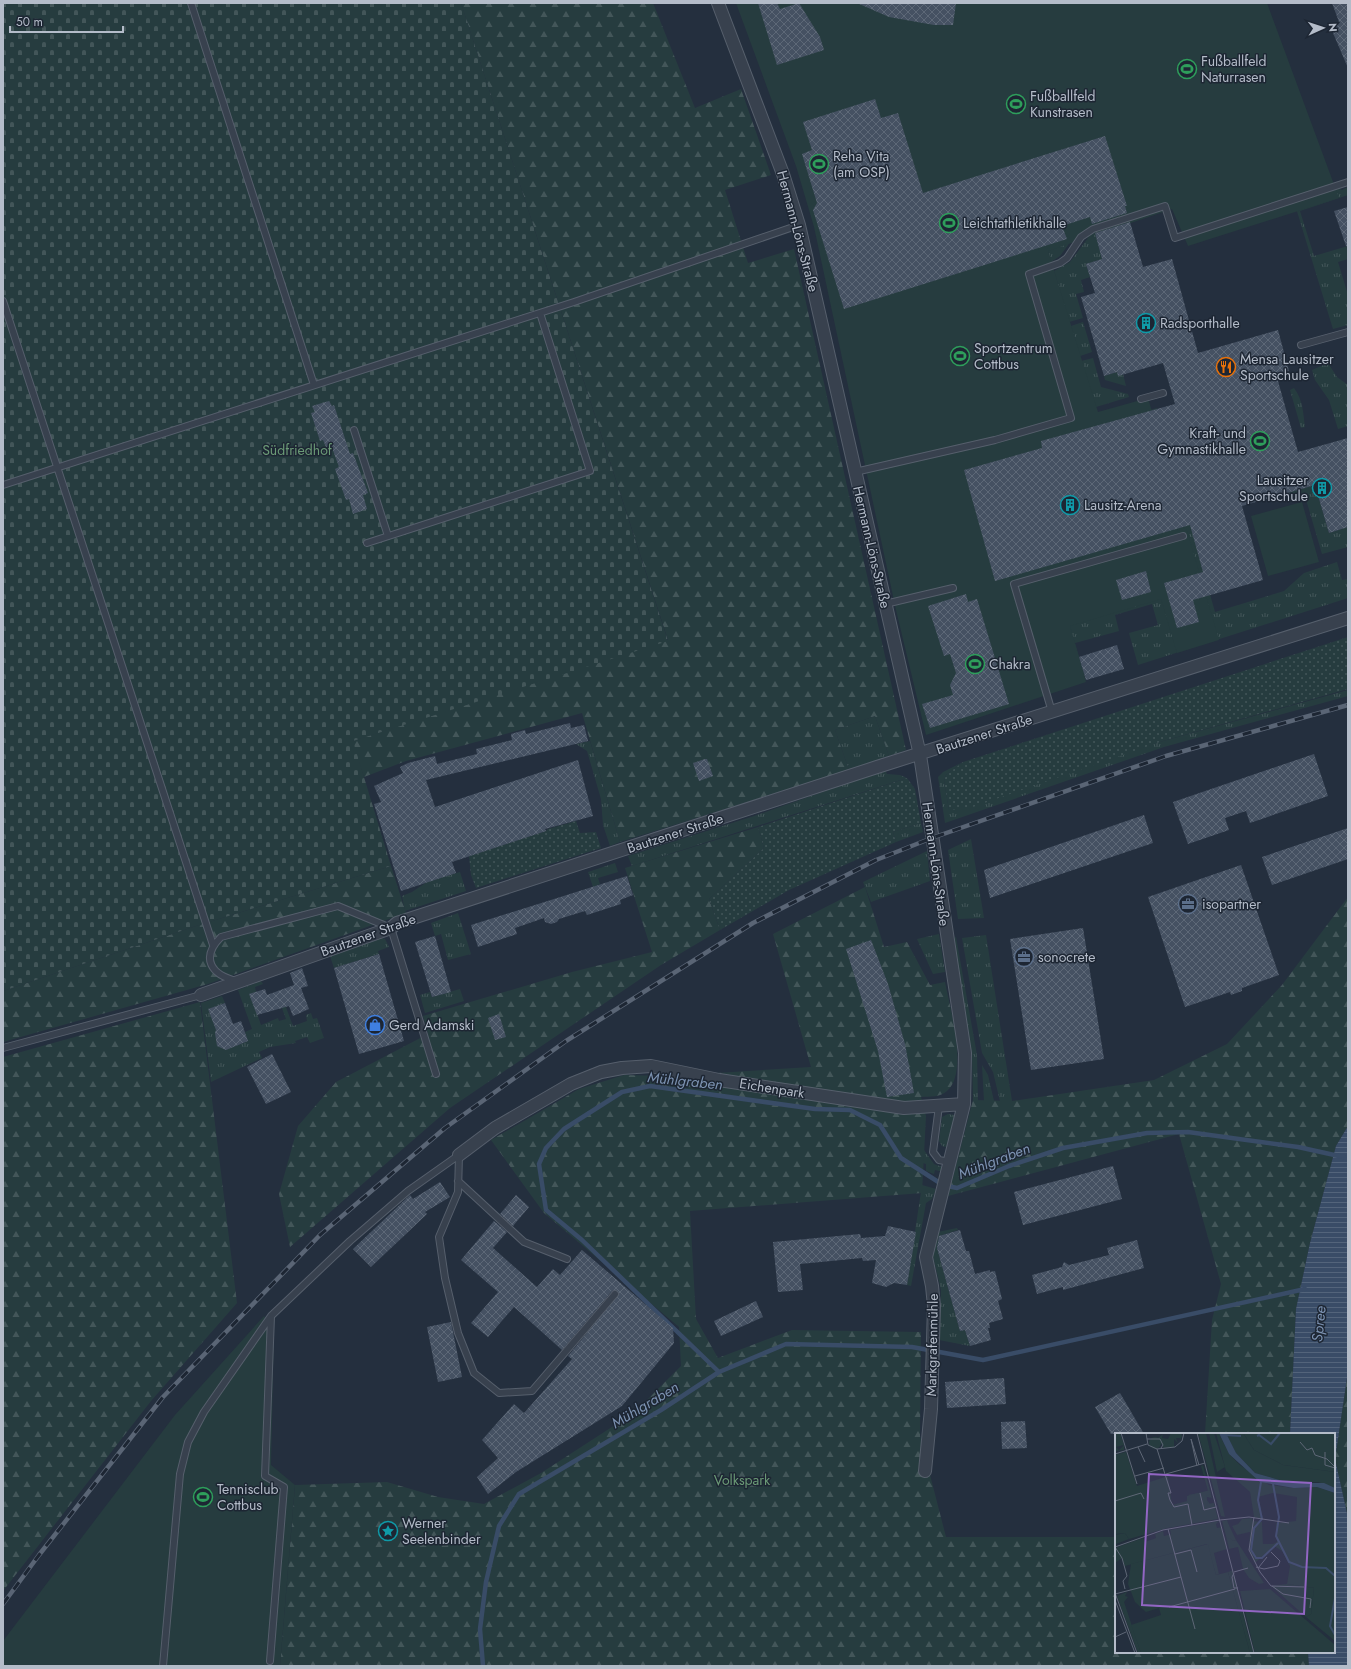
<svg xmlns="http://www.w3.org/2000/svg" width="1351" height="1669" font-family="Jost,sans-serif">
<style>
.grass{fill:url(#grass-tufts)}
.forest{fill:url(#forest-firs)}
.cemetery{fill:url(#cemetery-stones)}
.garden{fill:url(#garden-dots)}
.pitch{fill:#263c3f}
.water{fill:url(#water-rules)}
.lines{fill:none;stroke-linecap:round;stroke-linejoin:round}
.stream{stroke:#394c67;stroke-width:4.5}
.building{fill:url(#building-cross-hatch)}
.service-casing{stroke:#565f6c;stroke-width:8}
.minor-casing{stroke:#565f6c;stroke-width:14}
.service{stroke:#38414e;stroke-width:6}
.minor{stroke:#38414e;stroke-width:12}
.rail-casing{stroke:#5a6575;stroke-width:4.5}
.rail{stroke:#1d2633;stroke-width:3;stroke-dasharray:9;stroke-linecap:butt}
.labels{text-anchor:middle;dominant-baseline:central;stroke-width:3;stroke-linejoin:round;paint-order:stroke}
.poi-label{font-size:14px;fill:#b4bcc9;stroke:#1d2633;text-anchor:start}
.street-label{font-size:14px;fill:#b4bcc9;stroke:#1d2633}
.park-label{font-size:14px;fill:#6b9a76;stroke:#1d2633}
.water-label{font-size:15px;font-style:italic;fill:#7c92b1;stroke:#1d2633}
.inset-river{fill:none;stroke:#394c67;stroke-width:2}
.inset-road{fill:none;stroke:#5e6776;stroke-width:1}
.view{fill:#9266c3;fill-opacity:0.15;stroke:#9266c3;stroke-width:2}
.inset-edge{fill:none;stroke:#b4bcc9;stroke-width:2}
</style>
<defs>
<pattern id="grass-tufts" width="24" height="20" patternUnits="userSpaceOnUse"><rect width="24" height="20" fill="#263c3f"/><path d="M3 7l-1-3M5 7V3M7 7l1-3M15 17l-1-3M17 17v-4M19 17l1-3" fill="none" stroke="#435659"/></pattern>
<pattern id="forest-firs" width="22" height="20" patternUnits="userSpaceOnUse"><rect width="22" height="20" fill="#263c3f"/><path d="M5 1l3.5 6h-7zM16 11l3.5 6h-7z" fill="#435659"/></pattern>
<pattern id="cemetery-stones" width="16" height="16" patternUnits="userSpaceOnUse"><rect width="16" height="16" fill="#263c3f"/><path d="M2 7V4a2 2 0 0 1 4 0v3zM10 15v-3a2 2 0 0 1 4 0v3z" fill="#435659"/></pattern>
<pattern id="garden-dots" width="8" height="8" patternUnits="userSpaceOnUse"><rect width="8" height="8" fill="#263c3f"/><path d="M2 2h.1M6 6h.1" fill="none" stroke="#435659" stroke-width="1.8" stroke-linecap="round"/></pattern>
<pattern id="water-rules" width="6" height="5" patternUnits="userSpaceOnUse"><rect width="6" height="5" fill="#394c67"/><path d="M0 2.5h6" fill="none" stroke="#53647b"/></pattern>
<pattern id="building-cross-hatch" width="8" height="8" patternUnits="userSpaceOnUse"><rect width="8" height="8" fill="#455162"/><path d="M0 0l8 8M0 8l8-8" fill="none" stroke="#5d6877"/></pattern>
</defs>
<rect width="100%" height="100%" fill="#242f3e"/>
<path class="grass" d="M1348 187V195L1300 211 1314 256 1348 246V259L1338 262 1348 295V325L1333 329 1296 208 1337 188 1342 190Z
M1079 230 1060 256 1051 262 1047 248Z
M1091 234H1100L1096 236 1107 277 1099 260 1086 264 1090 277 1081 280 1084 292 1076 294 1083 318 1069 322 1054 271 1070 262Z
M1083 322 1092 352 1080 356 1071 326Z
M1093 358 1101 387 1128 394 1129 397 1096 407 1081 361Z
M1328 363 1337 377 1348 385V426L1338 429 1329 400 1315 380 1312 370Z
M1117 372 1123 374 1126 386 1105 380 1104 376Z
M1294 388C1303 400 1303 412 1305 427L1301 428 1290 390Z
M1157 408 1215 612 1284 591 1304 573 1337 562 1342 580 1348 579V598L1138 665 1129 633 1158 625 1152 604 1115 615 1119 631 1075 643 1086 680 1063 622 1141 413Z
M1315 485 1329 533 1348 527V547L1322 554 1305 496 1289 500 1287 493Z
M1348 690V696L1164 747 945 823 938 777 943 772 963 762 946 775 944 781 949 810 1163 741Z
M875 716 889 756 849 770 835 730Z
M590 741 620 842 610 846 603 825 601 799 587 751 576 744Z
M885 770 887 774 900 775 907 778 632 866 628 856 754 816Z
M921 823 923 832 896 842 893 832Z
M971 839 984 918 958 919 948 850Z
M927 851 930 881 871 902 863 882Z
M615 863 618 872 598 878 600 884 593 887 588 872Z
M460 872 466 891 405 911 402 896 412 892 427 882Z
M458 913 471 954 448 960 441 934 435 936 431 923Z
M939 934 945 972 933 974 917 939Z
M986 935 1012 1101H1000L993 1072 982 1053 962 938Z
M956 937 977 1055 978 1101 973 1100 972 1055 952 939Z
M382 938 385 939 389 947 378 951 379 954 334 968 330 956Z
M261 981 263 984 255 987 256 992 250 994 261 1025 278 1018 279 1021 286 1019 277 995 281 994 293 1026 307 1021 306 1015 311 1013 313 1019 317 1018 324 1038 310 1043 307 1037 295 1041 296 1043 270 1047 259 1052 262 1058 211 1082 201 1003 222 996 225 1003 209 1009 227 1049 248 1041 245 1032 252 1029 238 990Z
M460 989 464 1001 425 1013 420 995 430 992 432 997Z
M982 1065 988 1075 994 1101H984Z
M948 1114 954 1115 956 1118 949 1148 942 1146 939 1141 942 1117Z
M924 1150 934 1164 945 1168 944 1172 935 1170 934 1174 926 1171V1164L923 1163Z
M922 1185 936 1189 932 1199 926 1203 911 1286 907 1285Z
M957 1228 958 1230 939 1236 937 1248 960 1331 965 1330 970 1346 939 1340 941 1290 932 1252 938 1232Z"/>
<path class="forest" d="M461 3H653L695 108 741 89 771 175 725 190 748 263 794 249 906 750 889 756 875 716 835 730 849 770 620 842 582 713 406 761 364 777 352 741 668 640Z
M758 827 764 848 709 899 720 930 661 965 450 1108 290 1247 279 1194 298 1126 336 1082 428 1034 423 1016 572 972 652 952 625 868Z
M391 866 406 913 208 984 3 1042V991L196 926Z
M865 887 884 947 907 942 930 985 945 982C950 1008 969 1072 947 1091 939 1098 930 1096 921 1097L926 1116 922 1193 690 1211 696 1319 718 1358 792 1330 921 1332 920 1436 946 1537H1116V1652H1308L1309 1666H280L295 1485 387 1482 438 1497 484 1504 541 1473 635 1412 681 1366 679 1327 544 1213 491 1140 579 1089 624 1075 669 1076 811 1067 773 934Z
M1348 897V1126L1336 1146 1310 1243 1296 1309 1290 1434H1205L1212 1320 1221 1284 1179 1134 948 1196 973 1100 1012 1101 1154 1080 1227 1044 1282 985Z
M200 1002 237 1303 151 1401 3 1591V1057Z
M1348 1371V1518L1335 1459Z"/>
<path class="cemetery" d="M3 3H461L668 641 353 741 391 866 196 926 3 991Z"/>
<path class="garden" d="M1348 637V689L1163 741 970 808 949 810 944 781 946 775 963 762Z
M907 778 915 789 921 823 893 832 896 842 789 890 720 930 709 899 764 848 758 827Z
M576 821 580 833 596 832 601 848 476 888 471 875 469 856 546 831 548 829Z"/>
<path class="pitch" d="M736 3H1267L1339 198 1188 246 1172 209 1048 251 1098 412 1148 398 1219 640 1177 653 1161 599 1070 626 1086 682 926 735 896 610 814 227 796 166Z
M1302 502 1319 562 1268 576 1251 516Z
M264 1316 274 1328 271 1465 295 1485 280 1666H3V1641L175 1415Z"/>
<path class="water" d="M1348 1126V1371L1335 1459 1348 1518V1666H1309L1308 1652H1334V1434H1290L1296 1309 1310 1243 1336 1146Z"/>
<g class="lines">
<path class="stream" d="M719 1372 582 1240 546 1210 539 1164 546 1148 564 1129 622 1092 650 1086 815 1109 850 1110 880 1125 901 1158 943 1185 957 1188 1009 1166 1063 1148 1147 1133 1188 1132 1298 1147 1348 1158
M483 1666 480 1629 486 1582 499 1526 519 1494 661 1410 719 1372 786 1344 912 1347 983 1360 1305 1289"/>
</g>
<path class="building" d="M758 3H777L780 9 799 3 820 37 824 50 777 65Z
M857 3H956L953 25H934L889 17Z
M1332 3H1348V68L1333 33 1332 25 1339 22Z
M875 99 881 118 898 113 923 193 1105 136 1127 206H1125L1127 213 1092 224 1090 217 1062 226 1067 239 844 309 813 210 817 203 802 154 812 150 803 122Z
M1348 207V246H1346L1334 211Z
M1130 222 1143 267 1172 259 1198 353 1278 330 1289 371 1276 374 1298 452 1348 438V527L1329 533 1315 485 1242 506 1263 580 1193 600 1199 622 1177 628 1164 583 1203 572 1190 525 995 581 964 470 1042 448 1041 441 1175 404 1163 363 1118 376 1117 372 1104 376 1081 297 1095 293 1086 264 1102 259 1095 233Z
M329 401 332 406 334 405 350 454 353 453 368 493 363 495 367 509 353 514 349 499 346 500 335 469 339 467 331 445 326 447 323 440 320 441 311 413 315 412 312 406Z
M1146 571 1151 592 1122 600 1116 580Z
M966 594 968 602 977 599 1009 704 930 728 922 704 953 695 950 685 956 673 950 654 944 656 928 606Z
M1117 645 1124 669 1086 680 1079 657Z
M570 723 571 728 584 725 588 741 426 780 435 807 578 760 593 816 545 829 546 831 452 862 456 873 401 891 374 804 381 802 374 786 403 773 400 767 408 763 435 756 437 764 477 754 476 749 512 740 511 734 525 730 526 734Z
M1314 754 1328 796 1250 823 1246 811 1225 818 1229 830 1188 844 1173 802Z
M705 759H707L713 776 699 781 693 763Z
M1144 815 1153 843 990 898 984 870Z
M1348 828V859L1272 885 1262 857Z
M1241 865 1279 975 1242 988V991L1231 995 1230 992 1185 1007 1148 897Z
M627 876 633 895 620 900 621 904 587 915 585 911 559 919 557 922 551 924 545 922 544 918 515 928 517 934 478 947 471 925Z
M1083 928 1104 1059 1031 1070 1010 939Z
M435 936 451 992 432 997 415 942Z
M871 940 888 984 905 1044 914 1093 887 1097 878 1051 846 949Z
M379 954 404 1041 359 1054 334 968Z
M302 968 308 986 301 988 309 1009 293 1016 289 1006 257 1015 249 994 265 989 267 995 294 985 290 973Z
M225 1003 233 1024 241 1021 248 1041 226 1050 217 1046 215 1033 216 1030 208 1009Z
M499 1014 506 1037 495 1040 488 1018Z
M272 1054 291 1092 266 1104 247 1067Z
M1113 1166 1122 1199 1023 1225 1014 1192Z
M440 1182 450 1197 425 1212 427 1214 371 1267 353 1249 410 1195 413 1199Z
M516 1195 529 1207 513 1226 500 1214Z
M494 1221 507 1232 493 1248 537 1287 553 1269 560 1275 582 1250 673 1328 674 1343 622 1406 516 1472 488 1494 477 1477 498 1458 482 1440 514 1404 524 1413 572 1359 568 1356 619 1294 616 1290 612 1291 562 1350 514 1307 488 1337 471 1323 498 1292 461 1260Z
M888 1226 916 1232 907 1285 894 1283 886 1287 872 1283 876 1260 863 1261 862 1258 800 1264 803 1290 778 1292 773 1242 860 1234 861 1238 885 1236Z
M960 1230 966 1251H969L975 1274 990 1270V1272L995 1271 1002 1299 998 1301 1003 1319 989 1323 990 1328H988L991 1340 970 1346 965 1330 960 1331 937 1248 939 1236Z
M1137 1240 1144 1268 1063 1290V1287L1037 1294 1032 1275 1062 1267 1064 1262 1069 1265 1109 1255 1107 1248Z
M756 1301 763 1317 721 1336 714 1321Z
M451 1322 462 1377 438 1382 427 1327Z
M1004 1378 1006 1404 947 1408 945 1382Z
M1120 1393 1144 1434H1111L1095 1407Z
M1025 1421 1027 1448 1002 1449 1001 1422Z"/>
<g class="lines">
<defs>
<path id="service" d="M191 3 314 385
M3 301 213 945
M1301 345 1348 332
M1141 399 1163 393
M354 430 388 536
M855 472 995 440 1071 418 1029 274 1060 263 1067 258 1081 237 1093 229 1165 206 1175 238 1348 182
M3 485 574 302 799 225
M367 543 590 471 540 313
M885 604 953 588
M1052 712 1014 584 1183 536
M237 981C211 975 200 958 221 937L338 906 391 928 436 1074
M3 1048 201 995
M939 1106 933 1152 939 1160 950 1162
M459 1155 458 1192 439 1237 445 1278 458 1333 474 1373 499 1393 532 1391 615 1294
M458 1181 524 1242 567 1259
M270 1661 284 1487 265 1476 271 1316 350 1241 408 1191 459 1155
M163 1666 180 1474 188 1442 204 1412 271 1316"/>
<path id="minor" d="M718 3 783 174 799 225 920 755 965 1053 964 1104 926 1257 932 1286 934 1306 931 1409 925 1471
M201 995 391 928 397 923 877 767 1348 618
M459 1155 495 1128 571 1084 601 1072 622 1068 651 1066 719 1080 904 1108 964 1104"/>
</defs>
<use href="#service" class="service-casing"/>
<use href="#minor" class="minor-casing"/>
<use href="#service" class="service"/>
<use href="#minor" class="minor"/>
<defs>
<path id="rail" d="M3 1604 39 1555 163 1397 320 1235 445 1128 566 1041 753 923 876 860 932 838 1166 756 1348 705"/>
</defs>
<use href="#rail" class="rail-casing"/>
<use href="#rail" class="rail"/>
</g>
<defs>
<symbol id="stadium-ring" viewBox="-11 -11 22 22"><circle r="9.5" fill="#1d2633" stroke="#2e9e5b" stroke-width="1.5"/><path d="M0-5a6.5 5 0 1 0 0 10a6.5 5 0 1 0 0-10ZM-3.5-1.8h7v3.6h-7Z" fill="#2e9e5b"/></symbol>
<symbol id="building-ring" viewBox="-11 -11 22 22"><circle r="9.5" fill="#1d2633" stroke="#0f9aa8" stroke-width="1.5"/><path d="M-4-6H4V6H1V3H-1V6H-4ZM-2.5-4.3h1.7v1.8h-1.7ZM.8-4.3h1.7v1.8H.8ZM-2.5-1h1.7V.8h-1.7ZM.8-1h1.7V.8H.8Z" fill="#0f9aa8"/></symbol>
<symbol id="restaurant-ring" viewBox="-11 -11 22 22"><circle r="9.5" fill="#1d2633" stroke="#e8710a" stroke-width="1.5"/><path d="M-5-6h1v4h1v-4h1v4h1v-4h1v5L-1.5 .5V6h-2V.5L-5-1ZM5-6V6H3V1.5H1.5Q1.5-4 5-6Z" fill="#e8710a"/></symbol>
<symbol id="office-ring" viewBox="-11 -11 22 22"><circle r="9.5" fill="#1d2633" stroke="#5c6f8a" stroke-width="1.5"/><path d="M-6-3h4V-5.5h4V-3h4V5H-6ZM-1-4.5V-3h2v-1.5ZM-6 0V1H6V0Z" fill="#5c6f8a"/></symbol>
<symbol id="shop-ring" viewBox="-11 -11 22 22"><circle r="9.5" fill="#1d2633" stroke="#3f7fe0" stroke-width="1.5"/><path d="M-5-2.5h2.3a2.7 3.5 0 0 1 5.4 0H5L5.5 6h-11ZM-1.5-2.5h3a1.5 2.3 0 0 0-3 0Z" fill="#3f7fe0"/></symbol>
<symbol id="sight-ring" viewBox="-11 -11 22 22"><circle r="9.5" fill="#1d2633" stroke="#0f9aa8" stroke-width="1.5"/><path d="M0-6L1.8-2.2L6-1.7L2.9 1.2L3.7 5.4L0 3.3L-3.7 5.4L-2.9 1.2L-6-1.7L-1.8-2.2Z" fill="#0f9aa8"/></symbol>
</defs>
<g fill-rule="evenodd">
<use href="#stadium-ring" x="1176" y="58" width="22" height="22"/>
<use href="#stadium-ring" x="1005" y="93" width="22" height="22"/>
<use href="#stadium-ring" x="808" y="153" width="22" height="22"/>
<use href="#stadium-ring" x="938" y="212" width="22" height="22"/>
<use href="#building-ring" x="1135" y="312" width="22" height="22"/>
<use href="#stadium-ring" x="949" y="345" width="22" height="22"/>
<use href="#restaurant-ring" x="1215" y="356" width="22" height="22"/>
<use href="#stadium-ring" x="1249" y="430" width="22" height="22"/>
<use href="#building-ring" x="1311" y="477" width="22" height="22"/>
<use href="#building-ring" x="1059" y="494" width="22" height="22"/>
<use href="#stadium-ring" x="964" y="653" width="22" height="22"/>
<use href="#office-ring" x="1177" y="893" width="22" height="22"/>
<use href="#office-ring" x="1013" y="946" width="22" height="22"/>
<use href="#shop-ring" x="364" y="1014" width="22" height="22"/>
<use href="#stadium-ring" x="192" y="1486" width="22" height="22"/>
<use href="#sight-ring" x="377" y="1520" width="22" height="22"/>
</g>
<g class="labels">
<g class="poi-label">
<text x="1201" y="61">Fußballfeld<tspan x="1201" dy="16">Naturrasen</tspan></text>
<text x="1030" y="96">Fußballfeld<tspan x="1030" dy="16">Kunstrasen</tspan></text>
<text x="833" y="156">Reha Vita<tspan x="833" dy="16">(am OSP)</tspan></text>
<text x="963" y="223">Leichtathletikhalle</text>
<text x="1160" y="323">Radsporthalle</text>
<text x="974" y="348">Sportzentrum<tspan x="974" dy="16">Cottbus</tspan></text>
<text x="1240" y="359">Mensa Lausitzer<tspan x="1240" dy="16">Sportschule</tspan></text>
<text x="1246" y="433" text-anchor="end">Kraft- und<tspan x="1246" dy="16">Gymnastikhalle</tspan></text>
<text x="1308" y="480" text-anchor="end">Lausitzer<tspan x="1308" dy="16">Sportschule</tspan></text>
<text x="1084" y="505">Lausitz-Arena</text>
<text x="989" y="664">Chakra</text>
<text x="1202" y="904">isopartner</text>
<text x="1038" y="957">sonocrete</text>
<text x="389" y="1025">Gerd Adamski</text>
<text x="217" y="1489">Tennisclub<tspan x="217" dy="16">Cottbus</tspan></text>
<text x="402" y="1523">Werner<tspan x="402" dy="16">Seelenbinder</tspan></text>
</g>
<g class="street-label">
<text transform="translate(798 231) rotate(75)">Hermann-Löns-Straße</text>
<text transform="translate(872 547) rotate(77)">Hermann-Löns-Straße</text>
<text transform="translate(984 734) rotate(-18)">Bautzener Straße</text>
<text transform="translate(675 833) rotate(-18)">Bautzener Straße</text>
<text transform="translate(936 864) rotate(82)">Hermann-Löns-Straße</text>
<text transform="translate(368 935) rotate(-20)">Bautzener Straße</text>
<text transform="translate(772 1088) rotate(9)">Eichenpark</text>
<text transform="translate(932 1345) rotate(-89)">Markgrafenmühle</text>
</g>
<g class="park-label">
<text x="297" y="450">Südfriedhof</text>
<text x="742" y="1480">Volkspark</text>
</g>
<g class="water-label">
<text transform="translate(685 1081) rotate(6)">Mühlgraben</text>
<text transform="translate(994 1161) rotate(-21)">Mühlgraben</text>
<text transform="translate(1319 1324) rotate(-84)">Spree</text>
<text transform="translate(645 1405) rotate(-31)">Mühlgraben</text>
</g>
</g>
<g transform="translate(1115 1433)">
<rect width="220" height="220" fill="#242f3e"/>
<path d="M0 0H5L9 12 1 14 4 17 9 12V17L0 18ZM56 0H66L67 3 65 8V5H61L63 10 59 6V14L49 15 43 5 48 1 47 5 53 6ZM128 0H220V39L168 32 139 17ZM34 10a6 6 0 1 1 12 0a6 6 0 1 1-12 0ZM88 32 97 65 92 64V67L95 71 99 70 96 75 73 62 93 58 86 33ZM12 159 10 163 13 164 9 169 26 220H23L2 163Z" fill="#263c3f"/>
<path d="M101 0H104L114 21 125 32 154 52 179 55 202 54 220 60V208L191 184 196 181 199 155 172 151 175 133 167 118 159 113 140 130 134 117 135 99 122 102 117 93 123 91 127 86 137 85 138 88 147 89 148 111H158L162 109 161 90 181 88 182 64 158 60 143 64 148 86 139 84 135 59 111 38ZM111 0H128L139 17 168 32 220 39V55L203 49 175 50 140 40 121 20ZM104 88 101 91 102 95 106 94 112 116 99 120 104 141 101 142 92 111 10 133 7 125 0 130V115L28 105 30 109 41 105 40 101 48 98 49 103 56 101 55 97ZM10 100 14 106 1 111 0 102ZM113 102 118 108 121 107 149 150 144 151 134 145 128 136 123 114 114 116 111 103ZM118 137 132 198 139 220H135L118 158 113 139ZM155 156 220 212V220H140L125 158Z" fill="#263c3f"/>
<path d="M93 111 101 142 113 139 135 220H26L16 192 46 182 44 175 31 179 20 169 13 151 16 131Z" fill="#263c3f"/>
<path d="M83 0H91L110 84 106 83ZM94 0H99L110 34 102 39ZM112 87 113 90 121 107 118 108 111 103 107 88Z" fill="#263c3f"/>
<path d="M11 19 22 53 53 43 57 72 72 68V63L95 57 96 61 91 63 93 71 99 70 103 86 53 95 14 106 10 100 0 101V22ZM172 151 199 155 196 181 191 184 156 153Z" fill="#263c3f"/>
<path d="M104 0H111L121 20 140 40 175 50H209L220 55V60L202 54 179 55 145 49 114 21Z" fill="#394c67"/>
<path class="inset-river" d="M110 2 126 3M142 3 144 2 156 11 165 0M146 49 143 67 147 86 139 95 136 117 141 125H147L163 110M158 51 164 84 161 103 174 129 187 134 211 135 220 143M220 165 215 193 220 202"/>
<path class="inset-road" d="M6 0 22 51M31 0 33 12 42 16 60 14 67 8 69 0M82 0 139 220M32 6H45L48 12 46 15M185 9 192 17 197 15 200 22 212 26 220 34M23 14 30 29M42 16 56 60H53L55 67 59 74 73 71 77 92M210 19V32L220 35M0 21 32 11M82 33 76 6 84 32M51 41 90 30M20 43 49 35M85 60 89 77 101 74M0 68 26 60 29 66M139 84 134 117 145 139 156 153 189 154M53 96 80 196M0 114 48 97 105 87 134 84 174 90M0 114 7 125 12 143 8 148 10 156M60 121 76 117 82 139M141 134 149 136 163 133 165 128 156 119M144 134 152 124M119 139 133 135M119 140 117 144 119 155H123M157 153 168 161 196 166 195 175M0 160 22 220M0 161 66 144M0 167 20 220M54 174 120 156M0 204 11 199"/>
<path class="view" d="M34 41 196 50 189 181 27 172Z"/>
<rect width="220" height="220" class="inset-edge"/>
</g>
<rect width="1351" height="1669" fill="none" stroke="#b4bcc9" stroke-width="8"/>
<g transform="translate(1323 28) rotate(87)" stroke="#1d2633" stroke-width="3" paint-order="stroke">
<path d="M0-3L7 15L0 10L-7 15Z" fill="#b4bcc9"/>
<text y="-6" font-size="11" font-weight="bold" text-anchor="middle" fill="#b4bcc9">N</text>
</g>
<path d="M10 26v6h113v-6" fill="none" stroke="#b4bcc9" stroke-width="2"/>
<text x="16" y="26" font-size="12" fill="#b4bcc9" stroke="#1d2633" stroke-width="3" paint-order="stroke">50 m</text>
</svg>
